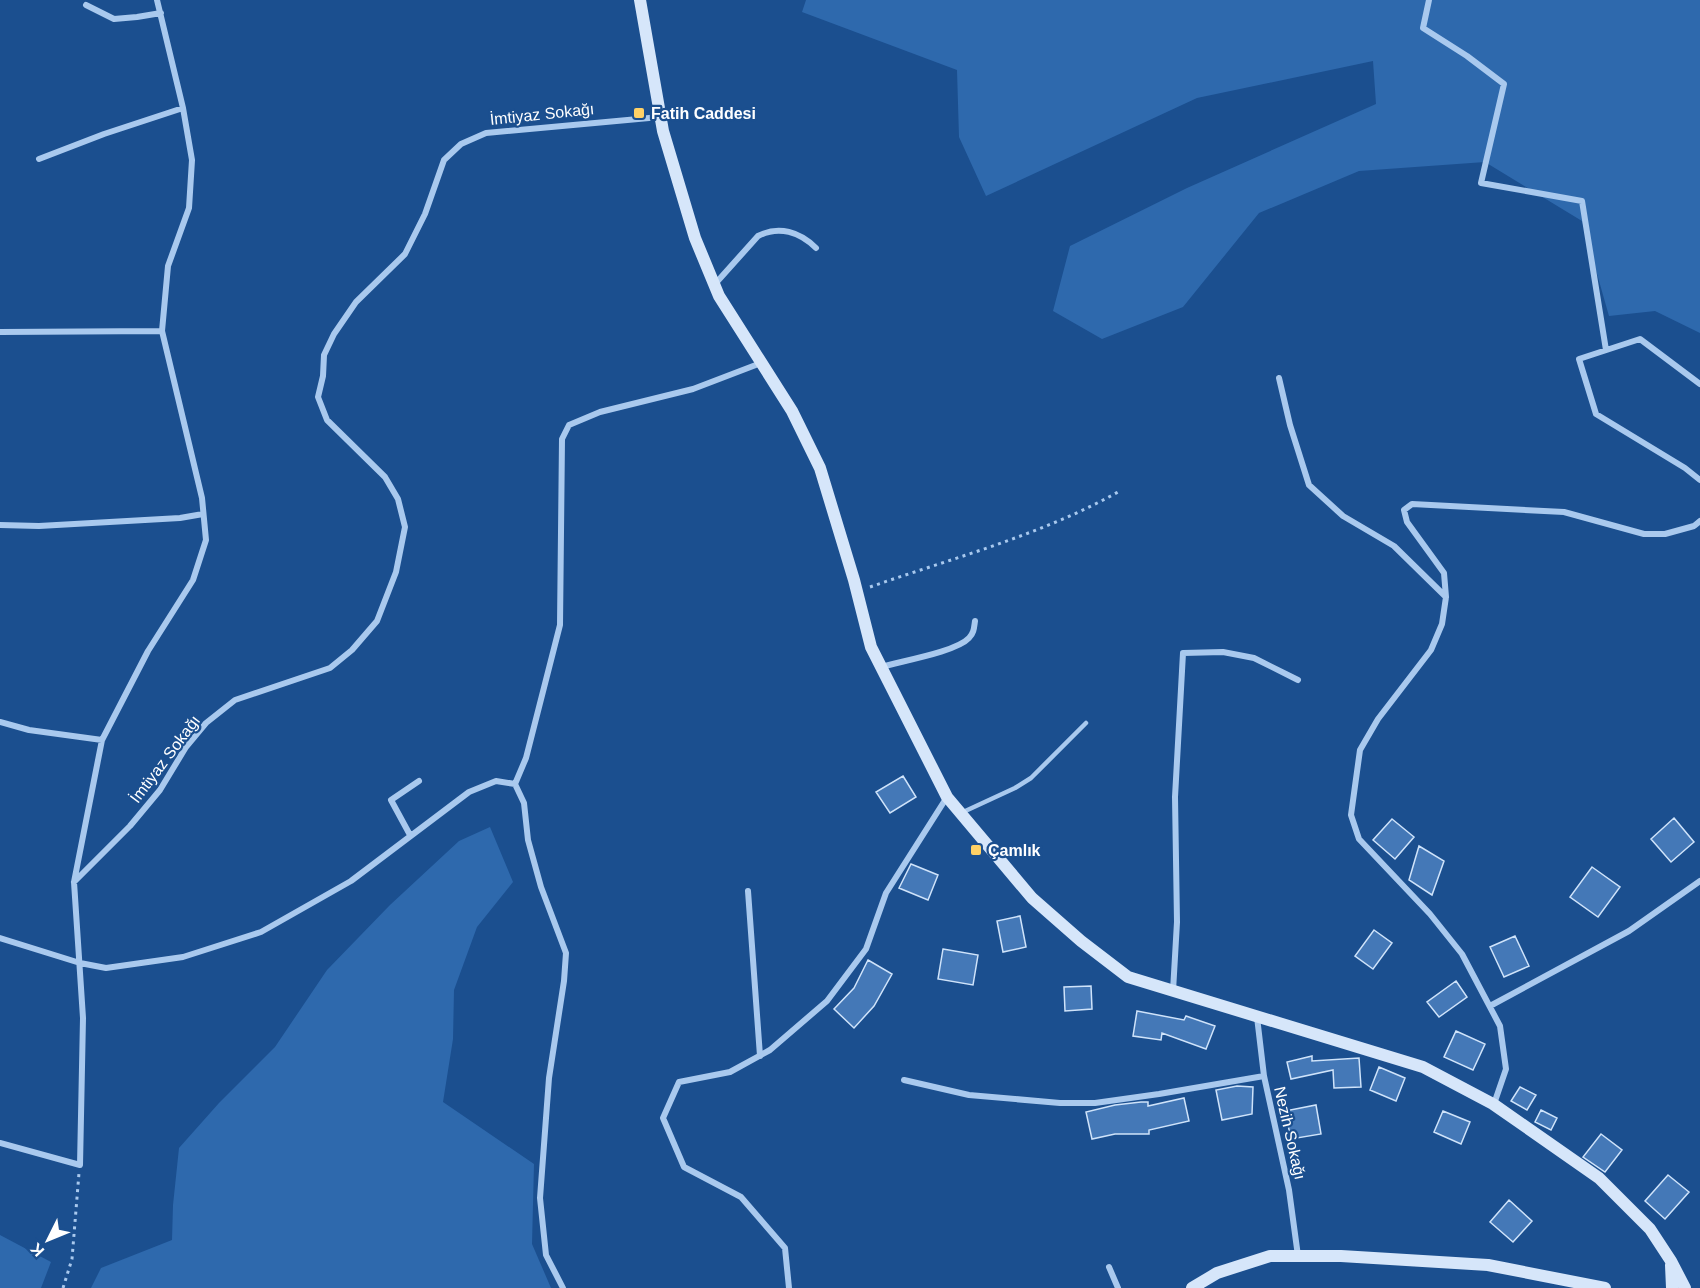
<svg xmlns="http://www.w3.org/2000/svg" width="1700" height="1288" font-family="Helvetica,sans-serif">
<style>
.green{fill:#2e69ad}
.building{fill:#4478b7;stroke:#cfe3fa;stroke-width:1.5}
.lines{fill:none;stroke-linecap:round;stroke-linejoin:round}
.path{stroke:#a9c9ee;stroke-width:3;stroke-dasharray:3 4.5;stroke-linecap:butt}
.lane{stroke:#a9c9ee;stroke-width:4.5}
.street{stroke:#a9c9ee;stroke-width:6}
.secondary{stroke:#d6e6fa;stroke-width:12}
.poi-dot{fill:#ffd166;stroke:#1b4f8f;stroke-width:2}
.labels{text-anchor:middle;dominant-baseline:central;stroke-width:4.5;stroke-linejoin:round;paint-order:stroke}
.poi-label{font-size:16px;font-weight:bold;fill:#fff;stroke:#1b4f8f;text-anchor:start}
.street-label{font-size:16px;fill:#fff;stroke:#1b4f8f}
</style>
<rect width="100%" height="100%" fill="#1b4f8f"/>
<path class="green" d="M806 0H1700V333L1655 311 1609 316 1582 221 1485 162 1359 171 1259 213 1183 307 1102 339 1053 311 1070 246 1187 188 1376 104 1373 61 1197 98 986 196 959 137 957 70 802 12Z
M490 827 513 882 477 927 454 990 453 1039 443 1102 534 1164 532 1244 551 1288H91L101 1268 172 1240 173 1205 179 1148 219 1103 275 1047 327 970 390 905 459 841Z
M0 1235 51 1262 41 1288H0Z"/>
<path class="building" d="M903 776 916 797 890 813 876 792Z
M1674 818 1694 842 1671 862 1651 839Z
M1392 819 1414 837 1395 859 1373 840Z
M1419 846 1444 861 1432 895 1409 880Z
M911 864 938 875 928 900 899 888Z
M1592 867 1620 887 1598 917 1570 897Z
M1020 916 1026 947 1003 952 997 921Z
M1374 930 1392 943 1373 969 1355 956Z
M1515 936 1529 966 1504 977 1490 947Z
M943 949 978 955 973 985 938 979Z
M868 960 892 974 874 1006 854 1028 834 1009 854 988Z
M1456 981 1467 997 1439 1017 1427 1002Z
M1091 986 1092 1009 1065 1011 1064 987Z
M1137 1011 1184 1020 1186 1016 1215 1026 1206 1049 1162 1033 1161 1040 1133 1036Z
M1456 1031 1485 1044 1473 1070 1444 1057Z
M1312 1056V1061L1359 1058 1361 1087 1334 1088 1333 1070 1291 1079 1287 1062Z
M1379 1067 1405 1078 1396 1101 1370 1090Z
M1237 1086 1253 1087 1252 1114 1222 1120 1216 1090Z
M1520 1087 1536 1095 1527 1110 1511 1101Z
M1184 1098 1189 1121 1149 1130V1134H1115L1092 1139 1086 1112 1115 1105 1141 1102H1148V1106Z
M1316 1105 1321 1134 1291 1139 1285 1111Z
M1541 1110 1557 1118 1551 1130 1535 1122Z
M1443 1111 1470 1122 1461 1144 1434 1132Z
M1601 1134 1622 1150 1605 1172 1583 1157Z
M1668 1175 1689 1192 1665 1219 1645 1201Z
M1509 1200 1532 1221 1513 1242 1490 1222Z"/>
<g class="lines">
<path class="path" d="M870 587C953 558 1041 535 1118 492
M63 1288 72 1259 79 1173"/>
<path class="lane" d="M961 813 1015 788 1031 778 1086 723"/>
<path class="street" d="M1429 0 1423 28 1467 56 1504 84 1481 183 1582 201 1606 350
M86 5 114 19 137 17 161 13
M39 159 104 134 183 108
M715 284 758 236C779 225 800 232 816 248
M0 332 162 331
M1279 378 1290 425 1309 485 1343 516 1394 546 1446 597 1442 624 1431 650 1378 719 1360 750 1351 815 1359 839 1430 914 1462 954 1500 1026 1506 1069 1494 1104
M1700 384 1640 339 1579 359 1596 414 1685 468 1700 480
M0 525 39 526 180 518 203 514
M1446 597 1444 573 1407 522 1404 510 1412 504 1564 512 1644 534H1665L1694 526 1700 521
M881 667C901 661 956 652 969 638 974 633 974 628 975 621
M0 722 29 730 102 740
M410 835 391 800 419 781
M74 882 130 826 160 790 186 747 206 723 235 700 330 668 352 650 377 621 396 572 405 527 398 499 385 477 327 420 318 397 323 376 324 355 334 334 356 302 405 254 425 214 444 160 461 144 486 133 660 117
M748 891 760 1056
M0 938 80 963 106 968 183 957 261 932 351 881 469 792 496 781 515 784
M1173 991 1177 922 1175 797 1183 653 1223 652 1254 658 1298 680
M1490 1006 1629 931 1700 881
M1257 1017 1264 1076 1289 1190 1298 1256
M904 1080 969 1095 1060 1103H1095L1159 1094 1264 1076
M0 1143 80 1165 83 1018 74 882 102 740 148 651 193 580 206 540 202 498 162 331 168 266 189 208 192 160 183 108 157 0
M1109 1267 1118 1288
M563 1288 546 1255 540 1198 549 1078 564 981 566 953 541 887 528 840 524 803 515 784 526 758 560 625 562 439 569 425 600 412 693 389 761 363
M789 1288 785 1248 741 1197 684 1167 663 1118 679 1082 730 1072 770 1050 827 1001 866 949 886 893 947 797"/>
<path class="secondary" d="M640 0 663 131 695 238 719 296 792 411 820 468 854 580 871 647 947 797 1032 898 1081 941 1128 977 1423 1067 1493 1104 1599 1178 1650 1229 1671 1261 1685 1288
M1671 1265 1672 1288
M1192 1288 1217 1273 1270 1256H1341L1488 1265 1605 1288"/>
</g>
<g class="poi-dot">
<rect x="633" y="107" width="12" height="12" rx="3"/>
<rect x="970" y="844" width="12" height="12" rx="3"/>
</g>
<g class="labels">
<g class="poi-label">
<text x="651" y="113">Fatih Caddesi</text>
<text x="988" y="850">Çamlık</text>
</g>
<g class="street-label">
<text transform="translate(542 114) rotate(-6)">İmtiyaz Sokağı</text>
<text transform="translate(165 759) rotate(-53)">İmtiyaz Sokağı</text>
<text transform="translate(1290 1133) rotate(77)">Nezih Sokağı</text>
</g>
</g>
<g transform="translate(48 1240) rotate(227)" stroke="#1b4f8f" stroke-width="4.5" paint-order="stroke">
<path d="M0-4.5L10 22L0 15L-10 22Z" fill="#ffffff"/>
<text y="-9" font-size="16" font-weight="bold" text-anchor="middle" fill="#ffffff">K</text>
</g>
</svg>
